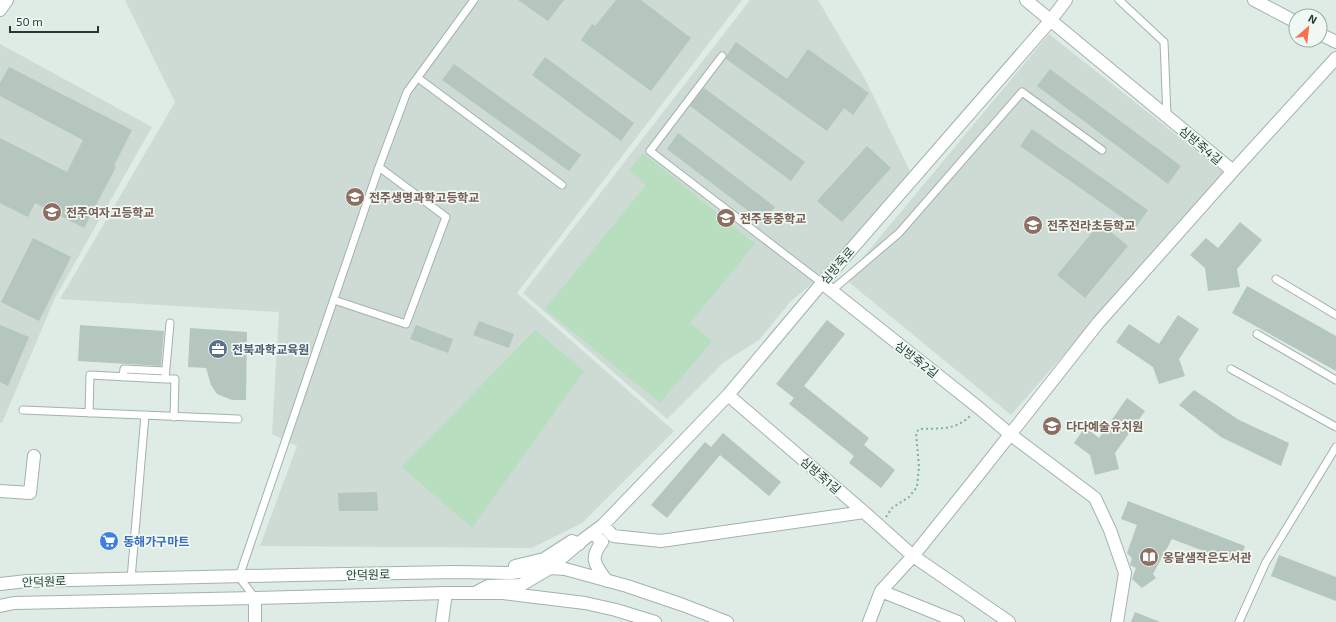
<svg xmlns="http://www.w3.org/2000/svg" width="1336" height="622" font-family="'Exo 2','Noto Sans KR',sans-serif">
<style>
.built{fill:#cddbd4}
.green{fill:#b6debf}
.building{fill:#b4c6be}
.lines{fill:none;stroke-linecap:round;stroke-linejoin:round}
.service-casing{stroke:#a2b3ac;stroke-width:9}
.minor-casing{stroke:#a2b3ac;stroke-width:14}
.tertiary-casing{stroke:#a2b3ac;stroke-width:14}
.path{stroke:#7db19e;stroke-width:2;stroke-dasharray:2 3;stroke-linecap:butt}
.service{stroke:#fff;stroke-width:7}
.minor{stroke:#fff;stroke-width:12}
.tertiary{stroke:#fff;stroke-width:12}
.labels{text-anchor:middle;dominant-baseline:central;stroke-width:3.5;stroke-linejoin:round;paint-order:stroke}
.street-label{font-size:12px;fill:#1f3c33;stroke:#f0f8f3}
.education-label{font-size:12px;font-weight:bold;fill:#785e54;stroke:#f0f8f3;text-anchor:start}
.service-label{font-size:12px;font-weight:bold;fill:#4e5e75;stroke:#f0f8f3;text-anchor:start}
.shop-label{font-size:12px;font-weight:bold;fill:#366cbe;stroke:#f0f8f3;text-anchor:start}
</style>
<rect width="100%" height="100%" fill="#dfebe5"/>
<path class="built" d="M125 0H742L517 293 674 431 582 523 532 548 260 546 297 446 272 434 279 312 60 299 175 102Z
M750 0H818L866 81 910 171 833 266 791 301 759 340 724 362 667 419 523 293Z
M1049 34 1223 172 1011 415 845 279Z
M0 44 152 127 55 298 2 423H0Z"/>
<path class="green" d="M643 153 755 244 690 323 712 341 660 403 545 309 646 185 629 171Z
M535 330 584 371 472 528 402 467Z"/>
<path class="building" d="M518 0H564L548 21Z
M616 0H641L691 38 651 91 581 40 592 24 595 26Z
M736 42 787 79 808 49 869 93 853 115 844 108 827 131 726 59 727 55Z
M545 57 634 123 621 141 532 75Z
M454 64 581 155 569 171 442 80Z
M9 67 132 130 114 166 116 167 84 228 35 203 28 217 0 203V138L67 172 83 140 0 96V83Z
M1050 69 1181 166 1168 184 1037 86Z
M704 88 805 162 791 181 690 106Z
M1032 129 1148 210 1136 227 1020 146Z
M678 133 775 207 764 223 667 149Z
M867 146 891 168 842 222 817 201Z
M1240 222 1262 240 1237 269 1240 287 1208 291 1205 268 1190 255 1206 238 1218 248Z
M1100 223 1128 246 1085 298 1057 275Z
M33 238 71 257 39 321 1 302Z
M1247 286 1336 336V371L1232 313Z
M1178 315 1199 329 1179 359 1185 376 1159 384 1153 367 1116 342 1129 324 1159 344Z
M827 320 845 334 804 386 869 438 864 445 895 470 881 488 849 463 854 456 789 404 794 398 776 384Z
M479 321 514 334 509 348 473 335Z
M0 325 29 337 8 386 0 382Z
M80 325 164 331 161 366 78 361Z
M416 325 453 339 448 353 410 339Z
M190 328 247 332 246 400H232L217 394 211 385 206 368 188 367Z
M1194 390 1239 420 1289 443 1281 466 1221 437 1179 405Z
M1127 398 1145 411 1115 453 1119 469 1095 475 1090 455 1074 443 1085 427 1099 438Z
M723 433 781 482 769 496 720 455 667 518 651 505 705 442 711 447Z
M377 492 378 511H339L338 493Z
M1128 501 1245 546 1238 564 1172 539 1153 574 1156 578 1142 588 1132 579 1136 568 1130 565 1132 558 1127 553 1137 525 1121 519Z
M1279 555 1336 577V601L1271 576Z
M1135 612 1160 622H1131Z"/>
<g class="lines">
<defs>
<path id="service" d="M1119 0 1164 42 1167 116
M722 56 650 151 822 283
M418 78 562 185
M1276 279 1336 315
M831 291 899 233 1022 92 1102 150
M334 300 406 324 446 217 379 167
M1257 334 1336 380
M1231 369 1336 427
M123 377 124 369 165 371
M165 379H175L174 417
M23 410 238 419
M89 413 90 375 165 379 170 323
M131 579 145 415
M255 598 239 577 379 167 407 92 474 0
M1239 622 1266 562 1336 447"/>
<path id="minor" d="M1026 0 1233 171 1336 58
M1254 0 1296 22
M0 10 7 0
M1320 34 1336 42
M822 283 979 408 1011 435 1095 498 1110 530 1125 573 1117 622
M728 395 864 512 913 556 1009 622
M0 491 30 493 34 456
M603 525 613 536 661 541 864 512
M881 591 958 622
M475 593 488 586 521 585 550 568 584 539 603 525 728 395 822 283 1050 21 1066 0
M255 622V598
M442 622 446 593
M869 622 881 591 913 556 975 479 1098 323 1233 171"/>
<path id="tertiary" d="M593 533 602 542C589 559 595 565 607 581
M515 566 544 559 572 541 579 544
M0 584 27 581 294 575 454 572 511 573 550 568 565 569 627 586 683 605 727 622
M0 606 14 603 255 598 446 593H503L585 603 616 610 655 622"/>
</defs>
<use href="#service" class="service-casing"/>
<use href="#minor" class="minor-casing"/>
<use href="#tertiary" class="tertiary-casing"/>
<path class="path" d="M886 517 892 508 909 497 917 487 919 467 916 433 919 429C939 428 956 431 971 415"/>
<use href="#service" class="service"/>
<use href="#minor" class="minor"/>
<use href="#tertiary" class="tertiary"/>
</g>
<defs>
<symbol id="school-disc" viewBox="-11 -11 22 22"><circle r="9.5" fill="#8d6e63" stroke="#f0f8f3"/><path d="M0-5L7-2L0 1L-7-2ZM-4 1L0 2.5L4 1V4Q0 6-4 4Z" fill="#fff"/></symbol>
<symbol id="office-disc" viewBox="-11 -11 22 22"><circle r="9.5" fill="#5c6f8a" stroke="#f0f8f3"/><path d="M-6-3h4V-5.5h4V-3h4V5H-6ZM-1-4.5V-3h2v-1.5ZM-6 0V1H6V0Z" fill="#fff"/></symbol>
<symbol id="supermarket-disc" viewBox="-11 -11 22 22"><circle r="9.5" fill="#3f7fe0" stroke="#f0f8f3"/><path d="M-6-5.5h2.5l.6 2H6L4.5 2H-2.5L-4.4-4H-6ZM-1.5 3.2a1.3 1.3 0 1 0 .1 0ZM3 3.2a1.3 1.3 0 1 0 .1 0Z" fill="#fff"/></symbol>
<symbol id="library-disc" viewBox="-11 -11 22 22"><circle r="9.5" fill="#8d6e63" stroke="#f0f8f3"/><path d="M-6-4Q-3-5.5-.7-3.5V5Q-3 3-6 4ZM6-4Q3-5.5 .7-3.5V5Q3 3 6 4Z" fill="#fff"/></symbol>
</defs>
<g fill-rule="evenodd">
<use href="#school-disc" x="344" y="186" width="22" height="22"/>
<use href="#school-disc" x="41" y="201" width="22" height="22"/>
<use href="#school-disc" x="715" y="207" width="22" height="22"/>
<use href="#school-disc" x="1022" y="214" width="22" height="22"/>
<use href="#office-disc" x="207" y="338" width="22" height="22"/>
<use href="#school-disc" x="1041" y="415" width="22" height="22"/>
<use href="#supermarket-disc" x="98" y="530" width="22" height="22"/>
<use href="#library-disc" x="1138" y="546" width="22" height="22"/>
</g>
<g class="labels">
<g class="street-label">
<text transform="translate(1201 145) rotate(40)">심방죽4길</text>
<text transform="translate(837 265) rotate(-49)">심방죽로</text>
<text transform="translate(917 359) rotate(38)">심방죽2길</text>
<text transform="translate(821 475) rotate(41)">심방죽1길</text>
<text transform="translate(368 574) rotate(-1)">안덕원로</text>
<text transform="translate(44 581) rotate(-2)">안덕원로</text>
</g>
<g class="education-label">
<text x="369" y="197">전주생명과학고등학교</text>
<text x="66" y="212">전주여자고등학교</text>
<text x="740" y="218">전주동중학교</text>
<text x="1047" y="225">전주전라초등학교</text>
<text x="1066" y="426">다다예술유치원</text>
<text x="1163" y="557">옹달샘작은도서관</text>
</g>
<g class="service-label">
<text x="232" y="349">전북과학교육원</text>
</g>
<g class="shop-label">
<text x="123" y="541">동해가구마트</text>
</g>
</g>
<g transform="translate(1308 28) rotate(28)"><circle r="19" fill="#f0f8f3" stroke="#9cada6"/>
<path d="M0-3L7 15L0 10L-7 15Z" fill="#fa6f4e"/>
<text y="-6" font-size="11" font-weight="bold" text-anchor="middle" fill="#1f3c33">N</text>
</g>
<path d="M10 26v6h88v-6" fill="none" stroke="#1f3c33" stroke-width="2"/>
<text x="16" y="26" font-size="12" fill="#1f3c33" stroke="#f0f8f3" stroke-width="3" paint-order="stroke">50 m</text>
</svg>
